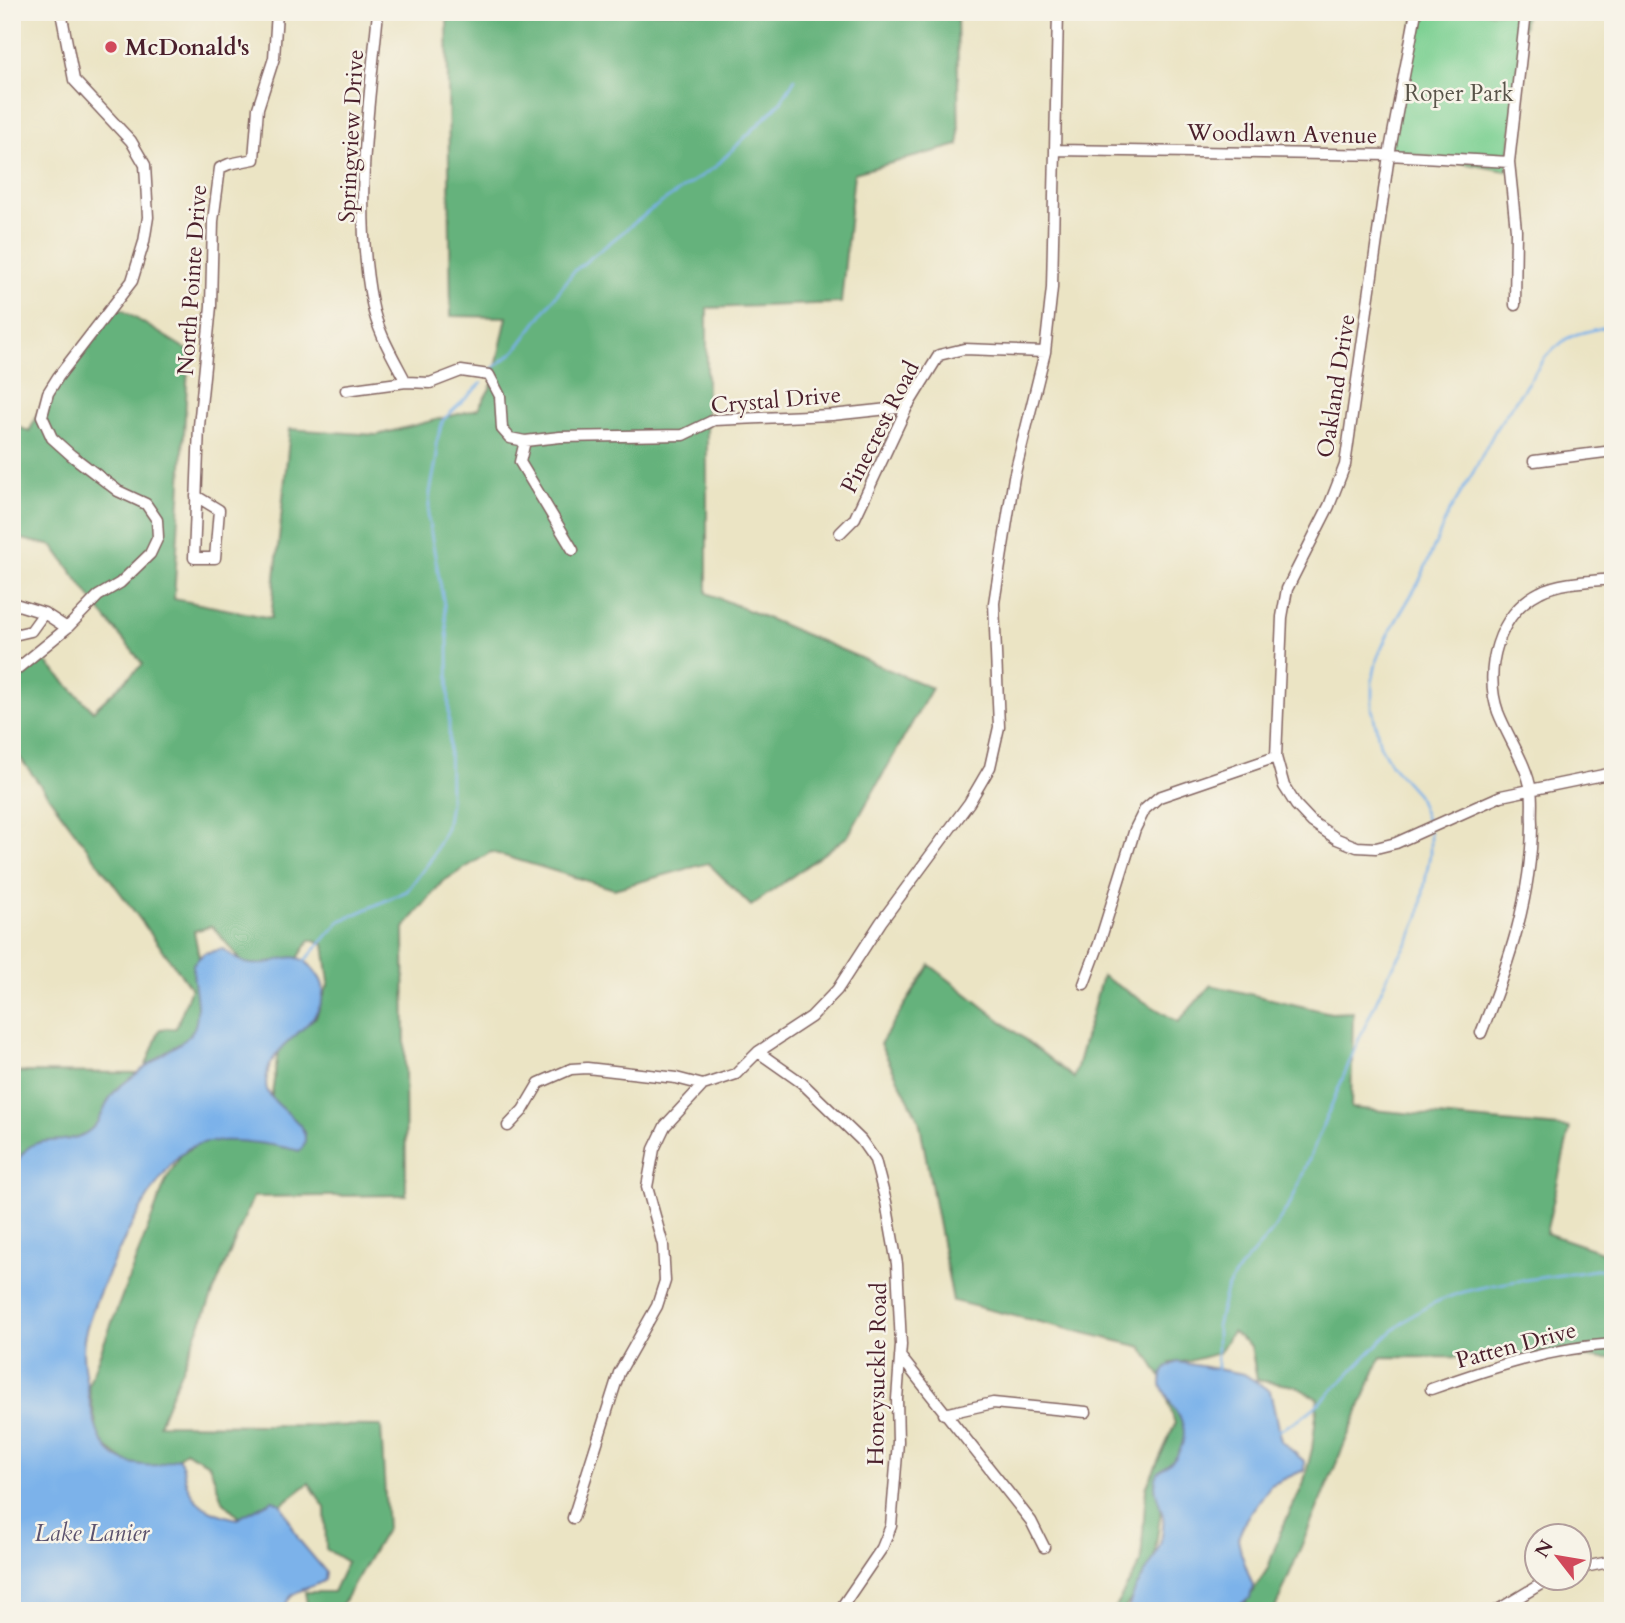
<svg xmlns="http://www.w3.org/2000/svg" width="1625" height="1623" font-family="Cardo,serif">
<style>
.green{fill:#7cd092;stroke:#63785e;stroke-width:2}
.forest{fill:#65b27c;stroke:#586854;stroke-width:2}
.water{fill:#7bb2ea;stroke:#62688a;stroke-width:2}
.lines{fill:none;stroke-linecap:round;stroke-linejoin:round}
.stream{stroke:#7bb2ea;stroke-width:2.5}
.street-casing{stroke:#826461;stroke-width:13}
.street{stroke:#fff;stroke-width:10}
.poi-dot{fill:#d1495b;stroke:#f7f3e8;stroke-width:2.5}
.labels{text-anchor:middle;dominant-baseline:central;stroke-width:5;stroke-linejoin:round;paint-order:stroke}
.poi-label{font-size:23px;font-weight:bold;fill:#4a1f2b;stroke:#f7f3e8;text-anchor:start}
.park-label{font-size:23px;fill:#59544a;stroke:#f7f3e8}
.street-label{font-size:23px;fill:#4a1f2b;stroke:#f7f3e8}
.water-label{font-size:24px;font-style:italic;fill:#5b526e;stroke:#f7f3e8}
</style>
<rect width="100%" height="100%" fill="#f7f3e8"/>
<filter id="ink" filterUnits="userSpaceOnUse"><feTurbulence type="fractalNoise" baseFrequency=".0143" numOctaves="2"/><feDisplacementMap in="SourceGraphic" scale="14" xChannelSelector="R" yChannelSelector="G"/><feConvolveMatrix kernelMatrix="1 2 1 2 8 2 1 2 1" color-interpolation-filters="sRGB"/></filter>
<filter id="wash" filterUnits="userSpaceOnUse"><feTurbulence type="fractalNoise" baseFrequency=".00686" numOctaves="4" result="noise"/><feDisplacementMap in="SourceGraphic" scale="28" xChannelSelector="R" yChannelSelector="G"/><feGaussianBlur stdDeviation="1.57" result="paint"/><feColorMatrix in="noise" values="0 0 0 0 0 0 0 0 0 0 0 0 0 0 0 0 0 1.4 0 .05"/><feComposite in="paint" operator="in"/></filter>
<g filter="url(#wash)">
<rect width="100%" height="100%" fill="#ebe4c4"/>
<path class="green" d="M1416 12H1525L1507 171 1390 150Z"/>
<path class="forest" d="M447 12H957L959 145 854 173 841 303 707 308V593L932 688 848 836 751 906 708 863 614 889 491 852 442 882 404 928 406 1195 253 1197 159 1424 381 1426 387 1528 338 1611H308L305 1592H333L347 1562 326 1549 325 1508 309 1483 282 1504 241 1519 222 1500 209 1464 185 1451 169 1467 137 1469 100 1443 88 1385 167 1178 181 1155 216 1130 269 1115 279 1045 316 1017 329 982 324 944 310 940 289 972 261 980 239 958 212 926 194 931 199 957 212 981 214 1010 21 1233 12 1072 143 1073 160 1029 176 1028 191 988 12 747V684L44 660 93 711 143 664 104 616 53 546 12 537V423L29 432 48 393 114 305 189 351 174 599 271 618 290 429 377 435 478 409 492 385 507 317 451 316Z
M930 965 1074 1078 1102 976 1178 1022 1211 985 1331 1013 1353 1012 1351 1108 1570 1128 1546 1233 1613 1256V1358L1381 1357 1274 1611H1240L1268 1568 1280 1533 1303 1485 1312 1449 1318 1399 1295 1386 1257 1380 1251 1346 1232 1332 1219 1353 1190 1361 1170 1363 1187 1404V1458L1166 1475 1153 1566 1123 1611H1113L1141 1562 1146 1488 1175 1424 1161 1377 1142 1347 953 1301 919 1120 880 1044Z"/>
<path class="water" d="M223 949C231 955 241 963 251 964 276 968 294 943 314 970 320 978 325 984 323 994 320 1030 272 1040 267 1076 266 1081 265 1087 268 1092 276 1110 320 1127 300 1151 272 1144 216 1134 191 1147 155 1165 91 1299 84 1339 81 1358 86 1378 89 1397 94 1424 100 1456 131 1463 139 1465 149 1466 158 1465 164 1463 171 1460 178 1458 184 1465 183 1469 185 1478 192 1506 211 1513 237 1519L273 1500 282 1505 299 1540 326 1572 325 1580C307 1592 291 1586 283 1611H12L13 1170C32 1128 49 1148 80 1136 105 1126 101 1102 119 1087 133 1076 147 1066 162 1055 174 1045 187 1043 194 1028 202 1010 192 984 193 964L204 953Z
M1178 1362 1244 1374 1270 1391 1281 1441 1304 1461V1470L1271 1485 1246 1519 1238 1538 1241 1553 1253 1586 1250 1598 1229 1611H1128C1133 1583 1153 1568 1160 1544 1162 1537 1164 1524 1163 1517 1161 1503 1151 1490 1157 1475 1160 1467 1171 1465 1176 1457 1196 1425 1173 1412 1161 1385 1161 1371 1165 1366 1178 1362Z"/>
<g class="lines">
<path class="stream" d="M492 369 515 351 574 271 652 209 715 167 780 103 795 79
M1428 825 1417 794 1392 766 1380 745 1372 708V683L1377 659 1387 636 1419 582 1448 514 1474 471 1497 427 1547 355 1566 339 1577 334 1613 325
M305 961 340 921 407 891 430 861 446 828 450 803 448 641 444 604 428 518 430 493 437 456 436 444 443 420 482 383
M1217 1369V1326L1226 1290 1239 1269 1272 1232 1292 1200 1359 1039 1390 971 1410 939 1419 916 1430 854V832
M1278 1431C1289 1425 1300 1419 1310 1411 1351 1378 1382 1330 1430 1305 1478 1280 1558 1278 1613 1267"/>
</g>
</g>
<g filter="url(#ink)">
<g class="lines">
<defs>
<path id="street" d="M378 12C369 108 353 207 372 303 377 331 393 357 406 382
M1416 12 1389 155 1345 465 1329 506 1287 589 1282 617 1276 757 1284 786 1296 805 1312 822 1337 839 1357 847 1376 848 1396 843 1501 796 1613 773
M1055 150 1389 155 1509 162
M1515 305 1516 230 1509 162 1526 12
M346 390 406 382 430 383 461 371 489 375 500 396 502 429 510 438 525 441 560 437 683 435 714 420 832 415 907 407
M525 441 520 462 573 550
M1534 461 1613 451
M196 496 219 510 215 558H194L199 426 211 306 213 221 220 168 229 164 254 159 258 108 274 58 277 12
M840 533 855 518 907 407 939 355 964 349 1045 352
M12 603 44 613 67 628
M12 632 18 634 31 631 44 613
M12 673 67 628 98 596 120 583 150 554 158 537 157 520 146 504 118 491 71 455 52 438 42 416 48 393 58 377 132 281 144 242 148 217 145 165 131 141 74 80 61 12
M1084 984 1099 944 1135 829 1145 809 1159 797 1276 757
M1481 1033C1508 966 1532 896 1532 823 1531 812 1533 801 1531 791 1527 764 1508 738 1498 712 1483 670 1498 613 1540 592 1558 582 1592 581 1613 579
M758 1052 802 1083 861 1140 875 1160 886 1202 897 1264 901 1345 897 1399 898 1442 891 1526 882 1548 839 1611
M508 1126 523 1110 539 1083 571 1069 587 1068 676 1078 703 1085 736 1074 758 1052 811 1017 837 990 881 922 969 803 990 767 999 727 994 603 1014 477 1045 352 1052 288 1058 12
M900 1356 1031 1521 1044 1547
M1431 1389C1490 1368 1550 1348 1613 1344
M944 1414 993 1403 1086 1412
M573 1518 619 1373 657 1306 665 1281 663 1245 647 1187 654 1149 665 1126 703 1085
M1580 1568 1613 1561
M1496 1611 1551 1578"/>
</defs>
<use href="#street" class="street-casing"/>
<use href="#street" class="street"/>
</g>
</g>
<circle class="poi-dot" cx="111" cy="47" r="7"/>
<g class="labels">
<g class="poi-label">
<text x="125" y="47">McDonald's</text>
</g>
<g class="park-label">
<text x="1459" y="93">Roper Park</text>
</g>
<g class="street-label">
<text transform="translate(1282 134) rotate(1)">Woodlawn Avenue</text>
<text transform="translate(351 136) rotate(-87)">Springview Drive</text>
<text transform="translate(192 280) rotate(-86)">North Pointe Drive</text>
<text transform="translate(1336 386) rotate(-81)">Oakland Drive</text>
<text transform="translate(776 400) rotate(-5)">Crystal Drive</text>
<text transform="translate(880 427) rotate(-63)">Pinecrest Road</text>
<text transform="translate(1516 1345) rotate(-15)">Patten Drive</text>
<text transform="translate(877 1374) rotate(-89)">Honeysuckle Road</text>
</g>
<g class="water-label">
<text x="92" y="1533">Lake Lanier</text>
</g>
</g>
<rect width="1625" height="1623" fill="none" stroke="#f7f3e8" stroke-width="42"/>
<g transform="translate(1558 1557) rotate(301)"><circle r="33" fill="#f7f3e8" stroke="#b29e9c" stroke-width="2"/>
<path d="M0-5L12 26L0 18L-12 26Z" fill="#d1495b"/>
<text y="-10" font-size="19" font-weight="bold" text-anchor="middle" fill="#4a1f2b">N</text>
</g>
</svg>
